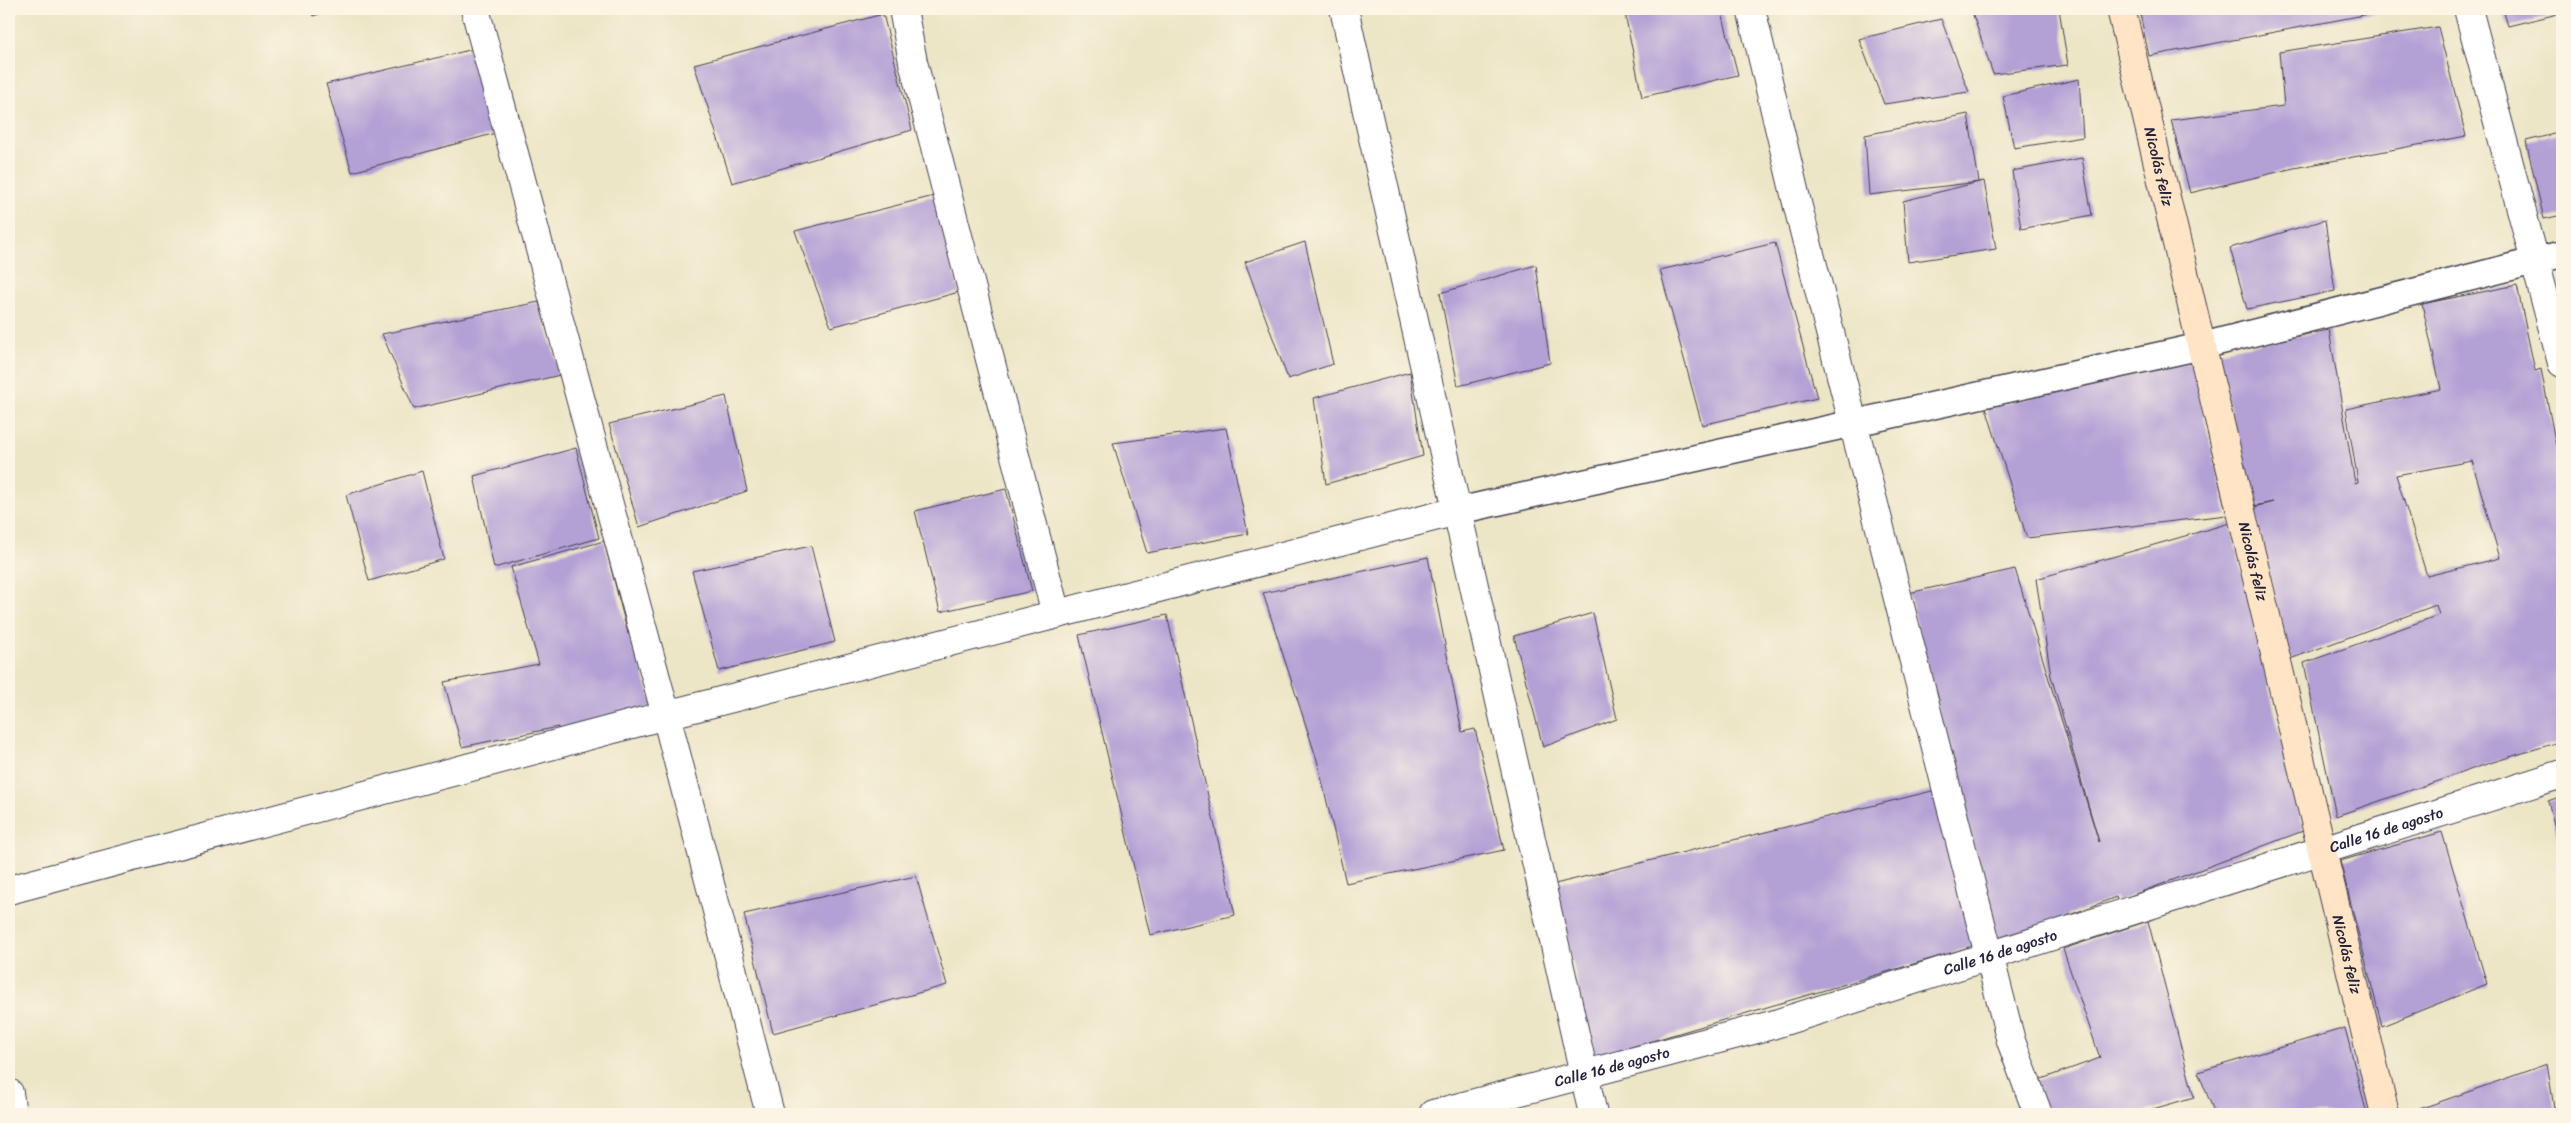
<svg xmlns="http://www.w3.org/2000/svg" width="2571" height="1123" font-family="Sriracha,sans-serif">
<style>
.building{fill:#b3a0d5;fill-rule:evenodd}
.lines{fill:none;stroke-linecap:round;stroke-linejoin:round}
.pedestrian-casing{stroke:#403f50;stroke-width:29}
.minor-casing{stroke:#403f50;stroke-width:30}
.secondary-casing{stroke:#403f50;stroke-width:30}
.pedestrian{stroke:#fff;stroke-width:26}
.minor{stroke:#fff;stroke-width:28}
.secondary{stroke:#ffe4c6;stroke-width:28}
.labels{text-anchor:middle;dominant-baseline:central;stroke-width:5;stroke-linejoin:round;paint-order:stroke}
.street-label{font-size:15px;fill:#22223b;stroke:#fcf5e5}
</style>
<rect width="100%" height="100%" fill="#fcf5e5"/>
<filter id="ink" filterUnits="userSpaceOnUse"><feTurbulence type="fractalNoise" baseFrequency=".02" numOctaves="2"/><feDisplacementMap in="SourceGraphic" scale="10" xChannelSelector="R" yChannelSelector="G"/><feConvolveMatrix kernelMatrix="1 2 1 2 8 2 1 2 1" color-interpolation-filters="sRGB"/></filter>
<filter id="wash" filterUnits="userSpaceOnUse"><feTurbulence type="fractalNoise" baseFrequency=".0096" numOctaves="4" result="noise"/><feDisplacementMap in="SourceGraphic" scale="20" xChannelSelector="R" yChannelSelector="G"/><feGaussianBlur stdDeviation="1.12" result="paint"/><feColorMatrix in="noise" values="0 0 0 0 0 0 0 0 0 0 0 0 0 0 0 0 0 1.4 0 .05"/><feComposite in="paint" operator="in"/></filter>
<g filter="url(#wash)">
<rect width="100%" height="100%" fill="#ece5c6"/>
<g id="blocks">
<path class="building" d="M311 9H335L313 16Z
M1624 9H1721L1738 75 1642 97Z
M1971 9H2059L2068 65 1993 74Z
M2139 9H2390V10L2149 56Z
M2503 9H2562V13L2508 26Z
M883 14 912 130 732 183 694 64Z
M1941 19 1969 92 1884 104 1859 39Z
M2438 27 2466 136 2294 168 2190 193 2171 120 2284 106 2279 52Z
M474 49 496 133 352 172 326 84Z
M2079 79 2083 137 2014 148 2003 96Z
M1968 114 1979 182 1984 181 1996 249 1908 262 1903 201 1979 182 1869 195 1865 135Z
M2562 132V215L2544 219 2526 141Z
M2082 158 2092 215 2021 229 2012 171Z
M934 196 959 292 831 327 795 231Z
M2325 220 2335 291 2247 309 2230 248Z
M1305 242 1333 364 1288 379 1245 262Z
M1775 243 1817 398 1702 425 1660 270Z
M1536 265 1550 363 1458 386 1440 293Z
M2517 285 2535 371 2541 369 2556 446 2559 445 2562 457V741L2490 763 2336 816 2304 663 2439 615 2436 605 2290 659 2254 507 2273 502 2254 506 2216 352 2329 330 2355 483 2358 482 2346 409 2441 389 2422 304ZM2472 461 2500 558 2427 576 2396 475Z
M539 302 560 375 414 409 382 334Z
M2191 362 2227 515 2027 538 1986 408Z
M1410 372 1423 456 1326 484 1314 398Z
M726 396 747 491 639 527 609 424Z
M1226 428 1248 534 1147 553 1113 443Z
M576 448 599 538 494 568 474 476Z
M422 471 444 559 369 581 346 495Z
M1006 489 1032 591 940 612 915 511Z
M2230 523 2303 831 2117 901 2116 897 1997 943 1909 593 2015 569 2099 842 2051 676 2036 579Z
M604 541 628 634 630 633 653 706 559 733 558 727 462 747 444 682 539 664 511 567Z
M811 546 835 642 719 671 692 571Z
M1428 557 1462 732 1475 729 1504 850 1346 883 1317 760 1263 593Z
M1593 613 1617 719 1543 747 1514 636Z
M1167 615 1235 915 1150 935 1079 635Z
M1936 790 1978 945 1594 1058 1555 884Z
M2562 796V855L2548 801Z
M2442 832 2487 984 2382 1026 2340 861Z
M916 876 947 985 773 1033 744 914Z
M2148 921 2194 1097 2136 1114H2048L2036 1081 2100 1058 2063 949Z
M2345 1028 2367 1114H2215L2198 1072Z
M2547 1064 2555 1114H2412L2411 1112Z"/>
</g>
</g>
<g filter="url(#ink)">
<use href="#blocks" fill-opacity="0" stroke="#403f50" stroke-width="1"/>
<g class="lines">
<defs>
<path id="pedestrian" d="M1457 511 2202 346 2562 254"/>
<g id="minor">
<path d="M475 9 666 715 1457 511"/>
<path d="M903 9 913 62 1056 614"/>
<path d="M1344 9 1593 1114"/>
<path d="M1751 9 1798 207 2011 1041 2038 1114"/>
<path d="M2468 9 2562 363"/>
<path d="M9 890 666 715 770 1114"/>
<path d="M9 1093 12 1114"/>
<path id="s1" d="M1433 1114 1772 1025 2562 774"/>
</g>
<g id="secondary">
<path id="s2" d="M2121 9 2385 1114"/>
</g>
</defs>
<use href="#pedestrian" class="pedestrian-casing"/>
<use href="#minor" class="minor-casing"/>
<use href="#secondary" class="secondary-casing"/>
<use href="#pedestrian" class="pedestrian"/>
<use href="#minor" class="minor"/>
<use href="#secondary" class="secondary"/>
</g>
</g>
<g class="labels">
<g class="street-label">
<text stroke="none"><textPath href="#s2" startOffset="162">Nicolás feliz</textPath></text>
<text stroke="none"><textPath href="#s2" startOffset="568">Nicolás feliz</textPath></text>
<text stroke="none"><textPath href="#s1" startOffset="995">Calle 16 de agosto</textPath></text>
<text stroke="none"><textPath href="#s1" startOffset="590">Calle 16 de agosto</textPath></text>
<text stroke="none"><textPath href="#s2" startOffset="972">Nicolás feliz</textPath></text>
<text stroke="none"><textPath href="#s1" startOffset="185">Calle 16 de agosto</textPath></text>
</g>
</g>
<rect width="2571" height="1123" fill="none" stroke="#fcf5e5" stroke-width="30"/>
</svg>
